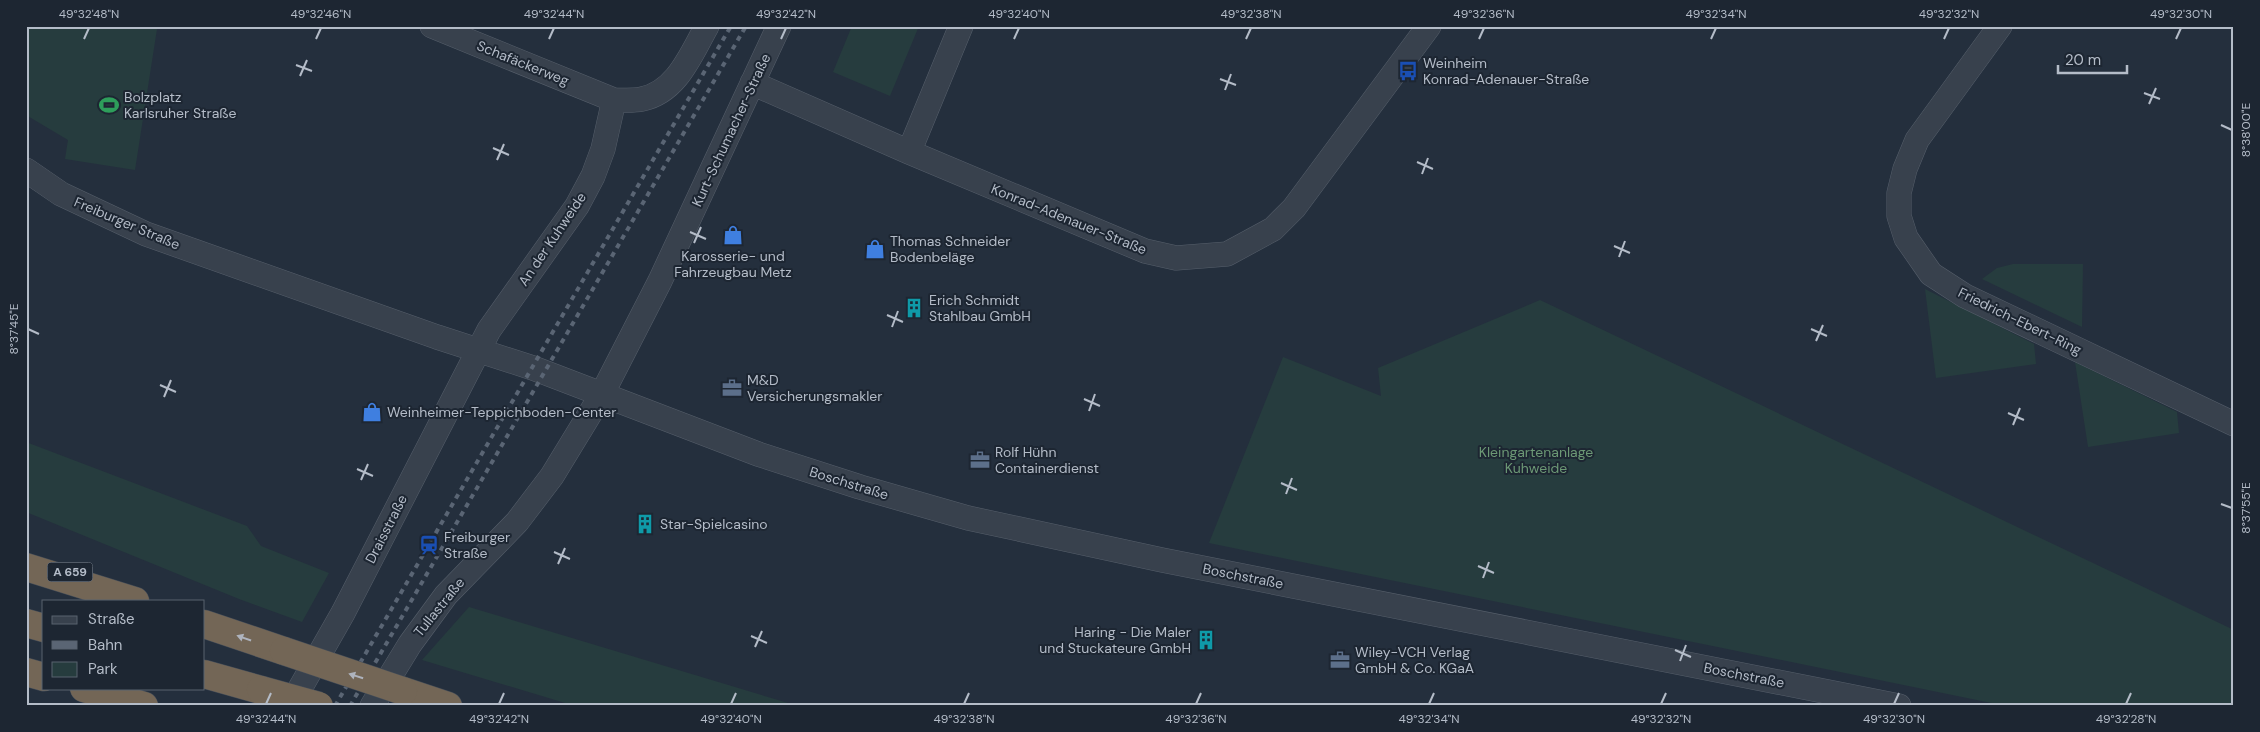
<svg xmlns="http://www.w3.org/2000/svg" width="2260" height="732" font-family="'DM Sans',sans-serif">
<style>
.green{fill:#263c3e}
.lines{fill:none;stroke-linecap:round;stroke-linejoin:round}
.minor-casing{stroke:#565f6b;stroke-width:25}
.motorway-casing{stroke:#434c58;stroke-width:29}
.minor{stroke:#38414d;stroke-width:24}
.motorway{stroke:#736656;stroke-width:28}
.rail{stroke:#5a6574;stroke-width:4;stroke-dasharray:5 5;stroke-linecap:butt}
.motorway-bridge-casing{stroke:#434c58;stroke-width:29;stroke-linecap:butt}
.motorway-bridge{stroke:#736656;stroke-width:28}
.oneway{fill:#aeb3bd}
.ticks{fill:none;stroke:#b4bcc8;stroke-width:2}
.labels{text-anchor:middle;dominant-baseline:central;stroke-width:4;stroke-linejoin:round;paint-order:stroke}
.shield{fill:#1d2632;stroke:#878f9b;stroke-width:1}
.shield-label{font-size:12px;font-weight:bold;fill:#b4bcc8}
.street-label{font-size:14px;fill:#b4bcc8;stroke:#1d2632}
.poi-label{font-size:14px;fill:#b4bcc8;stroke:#1d2632;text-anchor:start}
.park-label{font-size:14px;fill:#6c9875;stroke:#1d2632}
.neatline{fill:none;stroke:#b4bcc8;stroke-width:2}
.ticks-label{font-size:12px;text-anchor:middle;fill:#b4bcc8}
</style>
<rect width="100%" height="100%" fill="#242f3d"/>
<path class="green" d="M26 26H136L157 29 135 170 65 159 68 140 26 115Z
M852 26H919L890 96 833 72Z
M2013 264H2083L2082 327 1982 279 1997 268Z
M1925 289 2034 344 2036 364 1936 378Z
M1540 300 2234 630V706H2006L1209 543 1283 357 1381 396 1378 368Z
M2075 362 2177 412 2179 433 2088 447Z
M26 442 247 526 261 546 329 573 302 622 239 599 26 512Z
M469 607 798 706H575L422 660Z"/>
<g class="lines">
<defs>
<path id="minor" d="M432 26 614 100C623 100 633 101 642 99 677 92 691 54 707 26
M2000 26 1917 140 1905 169 1899 193V216L1906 238 1931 274 1965 296 2234 424
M752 83 909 152 1145 251 1176 258 1227 254 1273 229 1294 208 1429 26
M909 152 961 26
M26 170 61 194 146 234 437 337 533 368 758 454 860 487 968 518 1162 560 1899 706
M290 706 343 613 489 330 577 206 593 176 603 149 614 100
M372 706 410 644 446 595 517 522 552 476 602 394 660 281 779 26"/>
<path id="motorway" d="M26 567 135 601
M26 623 44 628
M204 624 284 651
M26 672 44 677
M204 674 261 690
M84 688 144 706
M403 691 448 706"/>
</defs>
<use href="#minor" class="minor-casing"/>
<use href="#motorway" class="motorway-casing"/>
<use href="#minor" class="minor"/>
<use href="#motorway" class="motorway"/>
<path class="rail" d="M335 706 731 26
M350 706 746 26"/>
<defs>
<path id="motorway-bridge" d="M284 651 403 691
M261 690 319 706"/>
</defs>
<use href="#motorway-bridge" class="motorway-bridge-casing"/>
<use href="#motorway-bridge" class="motorway-bridge"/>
</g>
<defs><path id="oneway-solid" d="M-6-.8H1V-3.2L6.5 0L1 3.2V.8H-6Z" transform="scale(1.25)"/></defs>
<g class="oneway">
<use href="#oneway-solid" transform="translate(244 638) rotate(-161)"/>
<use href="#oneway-solid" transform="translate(356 676) rotate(-162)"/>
</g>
<path class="ticks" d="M84 39 89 28M316 39 321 28M549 39 554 28M781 39 786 28M1014 39 1019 28M1246 39 1251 28M1479 39 1484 28M1711 39 1716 28M1944 39 1949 28M2176 39 2181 28M296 65 312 71M300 76 307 60M1220 79 1236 85M1225 90 1231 74M2144 93 2160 99M2149 104 2156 88M2221 125 2232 130M493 148 509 155M497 160 504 144M1417 162 1433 169M1422 174 1428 158M690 232 706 239M694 243 701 227M1614 246 1630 253M1619 257 1625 241M887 315 903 322M892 327 898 311M28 329 39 334M1811 329 1827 336M1816 341 1823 325M160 385 176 392M164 397 171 380M1084 399 1100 406M1089 411 1095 394M2008 413 2024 420M2013 425 2020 408M357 469 373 476M361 480 368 464M1281 483 1297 490M1286 494 1292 478M2221 504 2232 508M554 552 570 559M558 564 565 548M1478 566 1494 573M1483 578 1489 562M751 636 767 643M755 647 762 631M1675 650 1691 657M1680 661 1686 645M266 704 271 693M499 704 504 693M731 704 736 693M964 704 969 693M1196 704 1201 693M1429 704 1434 693M1661 704 1666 693M1894 704 1899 693M2126 704 2131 693"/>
<defs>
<symbol id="bus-bare" viewBox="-9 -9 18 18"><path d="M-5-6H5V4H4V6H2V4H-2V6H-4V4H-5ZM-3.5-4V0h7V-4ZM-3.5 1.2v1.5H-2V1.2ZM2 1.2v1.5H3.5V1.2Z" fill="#1a4fb4" stroke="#1d2632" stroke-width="2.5" paint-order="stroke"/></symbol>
<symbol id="stadium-bare" viewBox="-9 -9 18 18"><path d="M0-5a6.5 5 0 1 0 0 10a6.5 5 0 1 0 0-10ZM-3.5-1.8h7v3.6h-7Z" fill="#2e9e5b" stroke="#1d2632" stroke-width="2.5" paint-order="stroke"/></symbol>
<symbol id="shop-bare" viewBox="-9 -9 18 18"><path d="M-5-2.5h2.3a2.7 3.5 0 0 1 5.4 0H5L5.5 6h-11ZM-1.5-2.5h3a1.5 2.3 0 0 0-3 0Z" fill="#3f7fe0" stroke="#1d2632" stroke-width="2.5" paint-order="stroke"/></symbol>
<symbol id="building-bare" viewBox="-9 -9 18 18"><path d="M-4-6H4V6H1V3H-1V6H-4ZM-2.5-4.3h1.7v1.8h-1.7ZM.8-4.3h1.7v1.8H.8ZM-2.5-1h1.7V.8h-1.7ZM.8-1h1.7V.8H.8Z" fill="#0f9aa8" stroke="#1d2632" stroke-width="2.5" paint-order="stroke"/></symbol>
<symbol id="office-bare" viewBox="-9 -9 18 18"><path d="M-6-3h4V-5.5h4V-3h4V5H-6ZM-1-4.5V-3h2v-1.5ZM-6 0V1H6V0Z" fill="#5c6f8a" stroke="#1d2632" stroke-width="2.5" paint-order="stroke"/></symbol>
<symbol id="station-bare" viewBox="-9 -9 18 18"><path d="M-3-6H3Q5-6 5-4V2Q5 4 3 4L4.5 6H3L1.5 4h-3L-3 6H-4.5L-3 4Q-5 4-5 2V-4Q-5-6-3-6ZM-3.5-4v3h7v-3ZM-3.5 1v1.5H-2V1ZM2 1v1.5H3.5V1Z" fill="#1a4fb4" stroke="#1d2632" stroke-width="2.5" paint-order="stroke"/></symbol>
</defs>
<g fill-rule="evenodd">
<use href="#bus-bare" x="1394" y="57" width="28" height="28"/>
<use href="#stadium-bare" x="95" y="91" width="28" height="28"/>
<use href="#shop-bare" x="719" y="221" width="28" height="28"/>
<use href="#shop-bare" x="861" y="235" width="28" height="28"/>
<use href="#building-bare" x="900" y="294" width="28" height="28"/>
<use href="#office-bare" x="718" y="374" width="28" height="28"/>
<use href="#shop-bare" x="358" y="398" width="28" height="28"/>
<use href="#office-bare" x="966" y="446" width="28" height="28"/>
<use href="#building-bare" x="631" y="510" width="28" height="28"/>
<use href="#station-bare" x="415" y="531" width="28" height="28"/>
<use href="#building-bare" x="1192" y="626" width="28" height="28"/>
<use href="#office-bare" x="1326" y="646" width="28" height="28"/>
</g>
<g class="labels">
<rect class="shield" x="47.5" y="562.5" width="45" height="19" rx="4"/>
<g class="shield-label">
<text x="70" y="572">A 659</text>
</g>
<g class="street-label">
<text transform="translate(523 63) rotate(22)">Schafäckerweg</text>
<text transform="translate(731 130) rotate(-65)">Kurt-Schumacher-Straße</text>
<text transform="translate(1069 219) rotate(22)">Konrad-Adenauer-Straße</text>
<text transform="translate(127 223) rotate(23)">Freiburger Straße</text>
<text transform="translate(552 239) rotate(-56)">An der Kuhweide</text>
<text transform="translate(2020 321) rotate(26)">Friedrich-Ebert-Ring</text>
<text transform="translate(849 483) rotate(17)">Boschstraße</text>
<text transform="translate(386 529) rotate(-63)">Draisstraße</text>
<text transform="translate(1243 576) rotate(11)">Boschstraße</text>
<text transform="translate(439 607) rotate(-51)">Tullastraße</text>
<text transform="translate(1744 675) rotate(11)">Boschstraße</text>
</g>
<g class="poi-label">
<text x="1423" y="63">Weinheim<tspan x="1423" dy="16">Konrad-Adenauer-Straße</tspan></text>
<text x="124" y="97">Bolzplatz<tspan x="124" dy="16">Karlsruher Straße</tspan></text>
<text x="890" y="241">Thomas Schneider<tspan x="890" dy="16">Bodenbeläge</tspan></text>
<text x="733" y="256" text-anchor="middle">Karosserie- und<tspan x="733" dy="16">Fahrzeugbau Metz</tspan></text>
<text x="929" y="300">Erich Schmidt<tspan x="929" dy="16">Stahlbau GmbH</tspan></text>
<text x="747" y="380">M&amp;D<tspan x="747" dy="16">Versicherungsmakler</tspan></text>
<text x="387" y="412">Weinheimer-Teppichboden-Center</text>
<text x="995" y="452">Rolf Hühn<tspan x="995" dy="16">Containerdienst</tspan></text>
<text x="660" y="524">Star-Spielcasino</text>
<text x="444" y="537">Freiburger<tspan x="444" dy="16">Straße</tspan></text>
<text x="1191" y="632" text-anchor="end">Haring - Die Maler<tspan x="1191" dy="16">und Stuckateure GmbH</tspan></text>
<text x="1355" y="652">Wiley-VCH Verlag<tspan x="1355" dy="16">GmbH &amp; Co. KGaA</tspan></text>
</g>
<g class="park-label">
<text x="1536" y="452">Kleingartenanlage<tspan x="1536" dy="16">Kuhweide</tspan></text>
</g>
</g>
<rect width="2260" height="732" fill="none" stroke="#1d2632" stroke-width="55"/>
<rect x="42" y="600" width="162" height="90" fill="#1d2632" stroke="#59626e"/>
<rect x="52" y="616" width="25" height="8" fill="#38414d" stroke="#59626e"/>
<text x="88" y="624" font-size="15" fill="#b4bcc8">Straße</text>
<rect x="52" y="641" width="25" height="8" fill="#5a6574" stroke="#59626e"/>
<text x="88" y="650" font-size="15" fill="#b4bcc8">Bahn</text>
<rect x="52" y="662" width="25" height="15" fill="#263c3e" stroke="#59626e"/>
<text x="88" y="674" font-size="15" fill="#b4bcc8">Park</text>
<path d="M2058 65v8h69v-8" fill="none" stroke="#b4bcc8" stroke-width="2.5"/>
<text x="2065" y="65" font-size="15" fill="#b4bcc8" stroke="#1d2632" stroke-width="4" paint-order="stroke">20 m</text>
<rect x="28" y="28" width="2204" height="676" class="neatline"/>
<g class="ticks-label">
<text x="89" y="18">49°32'48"N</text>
<text x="321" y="18">49°32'46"N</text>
<text x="554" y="18">49°32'44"N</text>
<text x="786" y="18">49°32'42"N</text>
<text x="1019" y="18">49°32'40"N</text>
<text x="1251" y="18">49°32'38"N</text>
<text x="1484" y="18">49°32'36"N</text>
<text x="1716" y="18">49°32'34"N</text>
<text x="1949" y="18">49°32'32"N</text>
<text x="2181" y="18">49°32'30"N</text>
<text transform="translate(2246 130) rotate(-90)" y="4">8°38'00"E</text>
<text transform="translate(14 329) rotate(-90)" y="4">8°37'45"E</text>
<text transform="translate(2246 508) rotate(-90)" y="4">8°37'55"E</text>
<text x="266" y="723">49°32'44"N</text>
<text x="499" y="723">49°32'42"N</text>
<text x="731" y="723">49°32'40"N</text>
<text x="964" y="723">49°32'38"N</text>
<text x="1196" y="723">49°32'36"N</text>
<text x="1429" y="723">49°32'34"N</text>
<text x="1661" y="723">49°32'32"N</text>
<text x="1894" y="723">49°32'30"N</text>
<text x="2126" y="723">49°32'28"N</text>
</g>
</svg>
